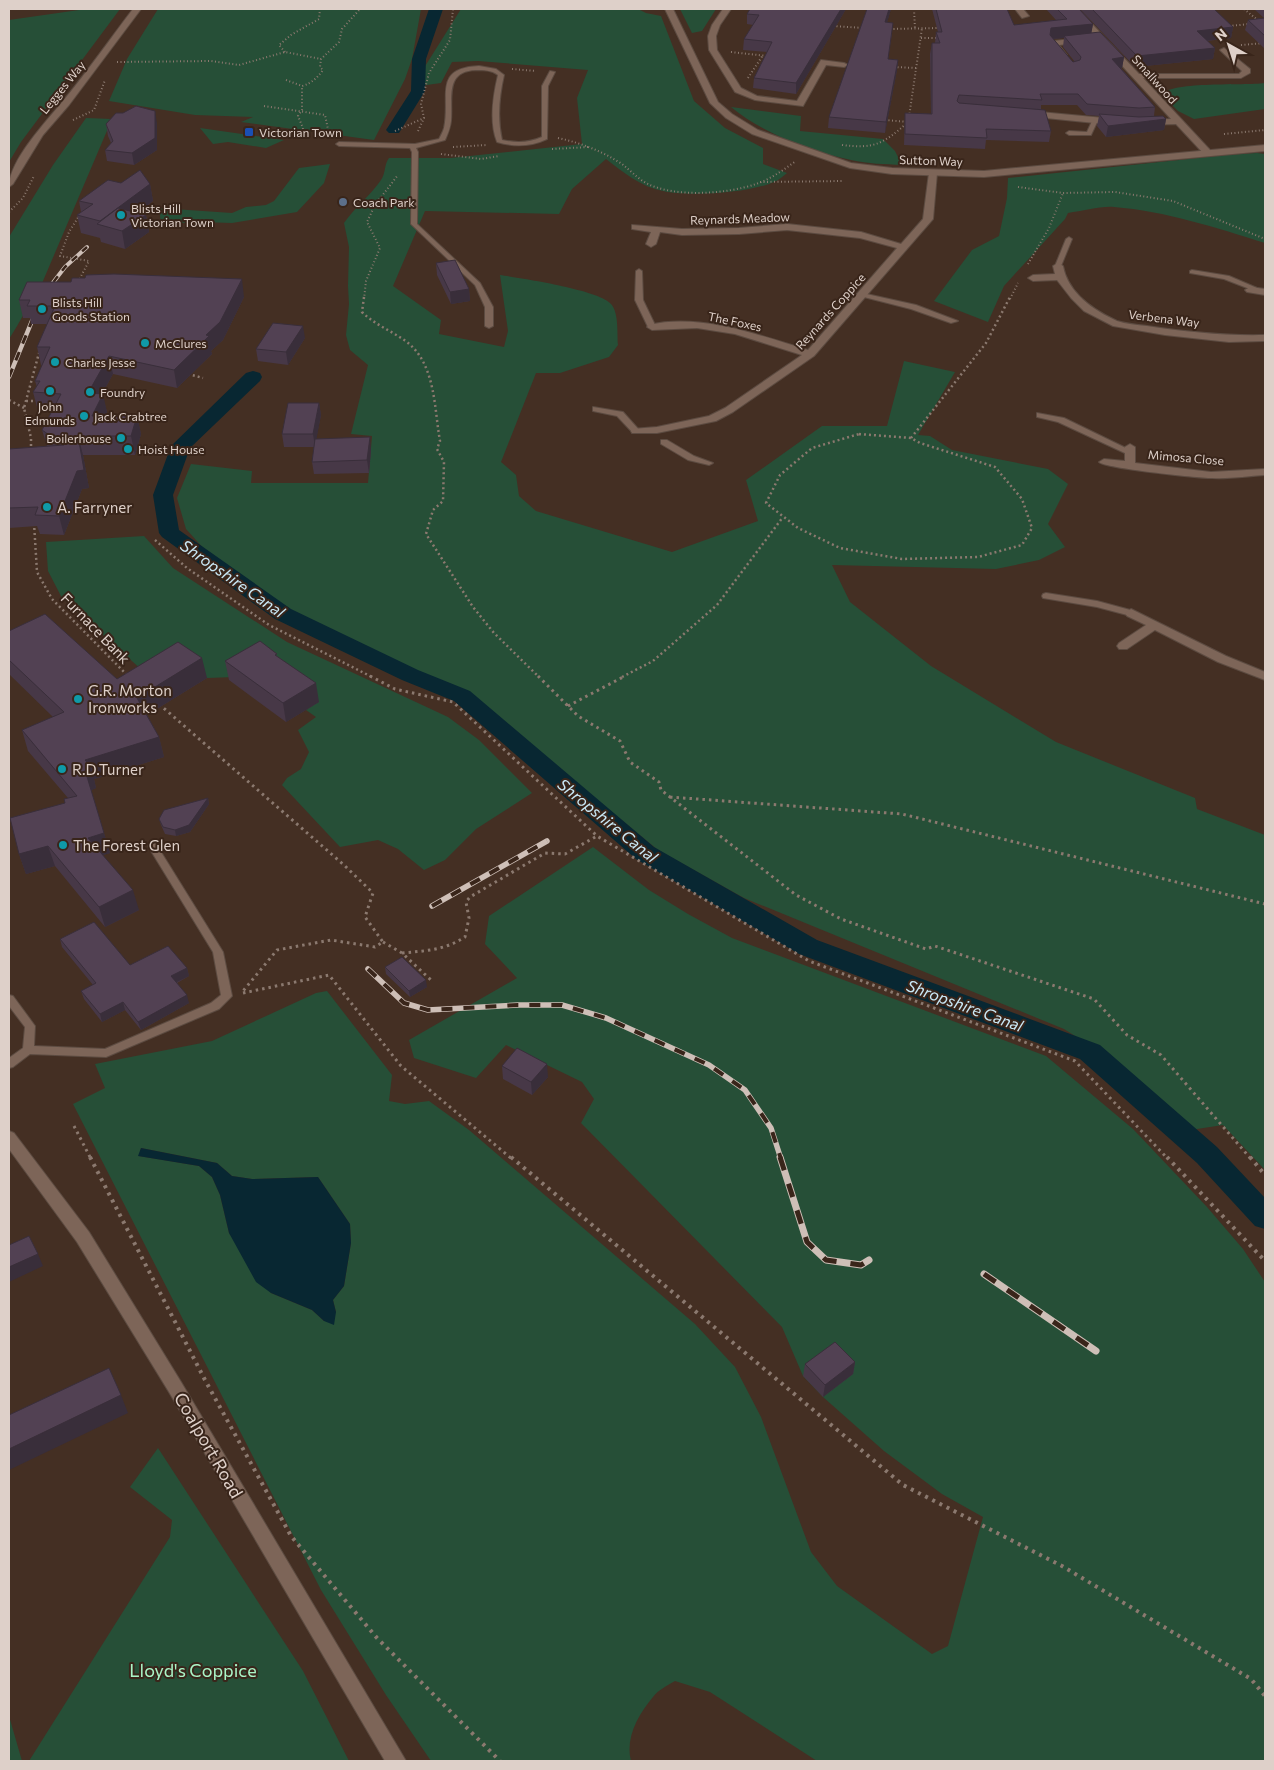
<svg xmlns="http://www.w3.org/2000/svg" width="1274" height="1770" font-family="Commissioner,sans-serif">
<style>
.green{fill:#264f37;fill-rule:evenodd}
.water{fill:#082732}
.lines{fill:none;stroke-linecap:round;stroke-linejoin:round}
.canal{fill:#082732;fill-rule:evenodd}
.service-casing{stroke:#5c4b41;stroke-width:2}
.minor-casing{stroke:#5c4b41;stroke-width:2}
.tertiary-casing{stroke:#5c4b41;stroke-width:2}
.path-far3{stroke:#8b796f;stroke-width:2;stroke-dasharray:1 2.5;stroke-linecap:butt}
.path-far2{stroke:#8b796f;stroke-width:2.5;stroke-dasharray:2 3;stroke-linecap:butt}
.path-far1{stroke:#8b796f;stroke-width:3;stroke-dasharray:2.5 4;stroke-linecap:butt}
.path{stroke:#8b796f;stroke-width:4;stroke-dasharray:3 5;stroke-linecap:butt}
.service{fill:#7d6558;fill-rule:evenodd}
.minor{fill:#7d6558;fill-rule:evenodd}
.tertiary{fill:#7d6558;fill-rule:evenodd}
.rail-far3-casing{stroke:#cebfb7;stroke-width:4}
.rail-far2-casing{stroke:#cebfb7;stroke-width:4.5}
.rail-far1-casing{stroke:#cebfb7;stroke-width:5.5}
.rail-casing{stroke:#cebfb7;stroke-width:7}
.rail-far3{stroke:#39251a;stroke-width:2.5;stroke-dasharray:7;stroke-linecap:butt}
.rail-far2{stroke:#39251a;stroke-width:3;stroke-dasharray:9;stroke-linecap:butt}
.rail-far1{stroke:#39251a;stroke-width:4;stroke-dasharray:11;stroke-linecap:butt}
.rail{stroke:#39251a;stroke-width:5;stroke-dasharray:14;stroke-linecap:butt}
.wall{fill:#473847;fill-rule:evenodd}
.shaded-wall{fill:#392e3a}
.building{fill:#524153;stroke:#392e3a}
.transit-dot{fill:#1a4fb4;stroke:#39251a;stroke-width:2}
.service-dot{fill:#5c6f8a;stroke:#39251a;stroke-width:2}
.culture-dot{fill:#0f9aa8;stroke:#39251a;stroke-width:2}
.labels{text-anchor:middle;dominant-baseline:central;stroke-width:4;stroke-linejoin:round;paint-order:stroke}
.far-street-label{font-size:12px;fill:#ded0c9;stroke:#39251a}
.far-poi-label{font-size:12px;fill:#ded0c9;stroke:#39251a;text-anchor:start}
.poi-label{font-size:15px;fill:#ded0c9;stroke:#39251a;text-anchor:start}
.street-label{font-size:15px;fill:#ded0c9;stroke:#39251a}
.water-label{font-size:16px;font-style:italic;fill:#c9e9f7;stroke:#39251a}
.near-street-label{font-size:18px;fill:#ded0c9;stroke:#39251a}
.near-park-label{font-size:18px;fill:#aaf5c7;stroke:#39251a}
</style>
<rect width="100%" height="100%" fill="#442f23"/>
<path class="green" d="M86 9H120L21 142 9 162V20Z
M158 9H421L412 59 405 79 374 140 241 122 253 117 195 115 109 101 127 59Z
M461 9H638L646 13 661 16 694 101 725 128 763 148V164L787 173C783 176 779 180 774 182 750 193 689 197 663 191 641 187 623 172 606 159L572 189 559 214 425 211 393 286 441 320 439 334 504 347 508 331 500 275C520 278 600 290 611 304 619 313 617 333 618 345L609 357 560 373H536L501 462 516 475 519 496 536 511 672 552 758 521 746 480 822 426H887L904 361 955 372 918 435 930 436 952 450 1048 469 1068 484 1048 524 1065 547 1039 560 996 569 832 565 850 602 931 666 1056 742 1195 798 1197 809 1265 835V1170L1223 1125 1184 1131 1115 1061 1064 1029 744 898 658 850 494 715 449 683 369 656 283 611 215 561 186 529 177 498 191 464 252 471 251 483H368L372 436 351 434 368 365 350 350 346 335 349 304 348 286 349 247 344 223C355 207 370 196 381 180 386 173 384 164 389 158H451L582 144 577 98 588 70 478 61 452 62 441 83 412 87Z
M680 9H716L702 31 692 33Z
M1265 83V109L1194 119 1178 111 1161 94C1175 81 1243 86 1265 83Z
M731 107 801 116 800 131 883 139 895 151 902 165C885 164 868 164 851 160 812 152 762 133 731 107Z
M86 118 112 119 40 288C28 304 20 323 9 339V237L53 165Z
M200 128 284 140 266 148 228 142 213 144Z
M1257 153 1265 154V243C1217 228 1165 211 1114 207 1100 206 1083 211 1068 213L1065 219 1004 286 988 322 934 301 972 250 999 236 1007 198 1008 178 1226 155Z
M330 164 324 183 297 212 232 223 201 222 161 224 159 208 232 213 246 207 266 205 274 201 299 168Z
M144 536 173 568 287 642 448 717 479 740 532 793 476 829 445 860 424 870 398 849 378 840 340 847 282 785 287 778 301 769 309 752 298 730 316 717 306 710 318 702 235 677 207 678 182 662 153 680 62 598 48 571 46 542Z
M593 847 649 890 688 914 732 938 1046 1056 1133 1129 1207 1207 1243 1249 1265 1282V1761H817L710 1692 675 1681C668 1685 658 1690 653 1697 638 1715 625 1738 631 1761H431L386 1695 321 1590 73 1104 105 1088 95 1064 212 1041 316 993 327 991 392 1075 389 1101 405 1104 429 1101 469 1130 695 1324 735 1367 761 1417 811 1552 837 1586 932 1654 948 1646 983 1517 942 1494 884 1451 823 1397 803 1376 782 1327 581 1123 594 1099 582 1082 506 1045 476 1078 414 1058 409 1040 517 978 485 944 489 916ZM141 1148 217 1163 232 1176 252 1179 318 1177 350 1224 351 1243 344 1286 333 1300 336 1312 324 1321 312 1310 271 1293 229 1233 220 1195 212 1177 199 1166 139 1156Z
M158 1448 303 1671 349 1761H29L170 1537 172 1520 130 1487Z
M9 1716 22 1761H9Z"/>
<path class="water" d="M141 1148 217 1163 232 1176 252 1179 318 1177 350 1224 351 1243 344 1286 333 1300 336 1312 334 1325 324 1321 312 1310 271 1293 256 1282 229 1233 220 1195 212 1177 199 1166 138 1156Z"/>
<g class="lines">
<path class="canal" d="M429 9H443L426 59 425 91 399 133H389L386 130 411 91 412 59Z
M253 371 260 373 262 377 260 381 190 448 173 495 179 530 291 609 418 670 470 691 654 847 817 940 1100 1045 1217 1147 1265 1198V1229L1255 1226 1197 1163 1080 1059 799 954 636 859 454 701 402 680 275 619 162 537 159 533 153 495 171 446 246 373Z"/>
<defs>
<path id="service" d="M479 66 496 69 504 75C499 97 497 118 502 140 516 143 529 143 542 137V86L550 71 555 72 548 86 547 139C530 147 514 147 497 142 489 122 493 96 498 75 491 70 484 70 476 70 444 71 453 99 451 121 450 129 448 133 445 140L416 148 418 152 417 224 480 283 493 307V326L489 328 485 326V307L475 285 411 224 412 152 410 148 339 146 336 144 339 142 415 144 439 139C441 135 443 132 444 128 451 97 432 68 479 66Z
M1093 119 1098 120 1091 135H1069L1066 133 1069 131 1087 132Z
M1069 237 1072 239 1061 266 1056 267 1055 266 1066 239Z
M639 269 642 271 643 300 656 327 652 329 648 327 635 300 636 271Z
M1192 270 1229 276 1264 291 1260 293 1224 279 1190 273V271Z
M862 293 916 305 958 321 951 323 911 309 860 296V294Z
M593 407 623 412 640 431 636 433H633L617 416 593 411Z
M1037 413 1064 418 1134 452 1130 454H1127L1058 422 1037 417Z
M661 440H667L694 456 713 463 709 465 688 460 661 444Z
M1046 593 1097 601 1134 611 1135 613 1131 616 1097 607 1043 598 1042 596 1043 594Z
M153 843 156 844 223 952 232 996 219 1009 106 1057 30 1054 13 1067 9 1068V1058L23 1048 25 1027 9 1006V995L13 996 35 1026 34 1046 105 1049 211 1003 221 995 213 952 148 846Z"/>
<path id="minor" d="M723 9H731L720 25 716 36 717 50 741 88 757 96 797 101 821 60 844 63 848 65 844 67 826 65 803 106 755 100 735 92 709 50 708 36 712 25Z
M1015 9H1023L1029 16 1022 18Z
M1070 9H1078L1139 74H1239L1242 71 1220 50 1224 48 1250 69V73L1241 78H1143L1210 150V154H1204L1176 124 1143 125V121L1146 120 1171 119Z
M1082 38 1086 40 1085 42 1059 45 1067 55 1063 57H1060L1049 43 1053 41Z
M1029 111 1115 119 1119 122 1115 125 1026 116V112Z
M933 170 937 173 933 219 814 356 733 412 716 421 657 433H632L631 431 632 429 657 427 709 416 725 408 802 355 735 334 697 328 652 330 647 327 649 325C700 313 759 335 808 350L897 248 860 238 787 230 739 234 682 235 660 232 656 244 651 247 646 244 651 232 632 229V225L682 229 739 228 787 224 861 232 901 244 923 219 929 173Z
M1058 263 1063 266C1068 293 1093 310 1117 321 1126 324 1137 325 1147 326 1186 332 1225 336 1265 335V341L1229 342 1165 335 1113 326 1084 311 1071 298 1057 280 1033 281 1028 278 1033 275 1055 274 1053 266Z
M1250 287 1265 289V295L1247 292 1245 290Z
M1130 444 1135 447V463L1211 472 1265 469V475C1248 476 1229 479 1212 478 1197 478 1104 468 1099 462L1104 459 1125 461V447Z
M1131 609 1226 656 1265 672V680L1218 662 1155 630 1127 649H1119L1117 646 1119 643 1146 625 1127 616 1125 613Z"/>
<path id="tertiary" d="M133 9H141L69 105 43 135 13 184 9 187C9 160 47 121 63 101 88 71 110 39 133 9Z
M665 9H673L718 102 732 114 758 130 851 163 892 168 984 171 1265 145V151L984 177 892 174 850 168 752 134 726 118 710 103Z
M9 1131 14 1133 89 1232 181 1382 406 1761H385L169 1392 77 1242 9 1149Z"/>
</defs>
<use href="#service" class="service-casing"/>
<use href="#minor" class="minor-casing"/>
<use href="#tertiary" class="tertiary-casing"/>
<path class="path-far3" d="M914 9 915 29
M1244 9 1265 26
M833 26 864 28
M1229 26 1250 24
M890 29 939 28
M921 38H938
M1241 45 1265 43
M285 52 279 45 291 35 319 19 320 9
M731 52 767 56
M117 62 211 61 239 65 285 52 321 59
M894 67 916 68
M512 69 536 71
M748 78 763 55
M286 80 302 86
M264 106 325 115 329 134
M909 117 922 28
M73 120 94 110 105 80
M885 120 909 122
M395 131 424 118
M418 131 424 118 421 104 429 73 450 40 453 9
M1224 134 1265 130
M302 136 303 128 298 116 302 110V86C312 83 317 78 323 70L320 67 321 59 339 42 342 29 360 9
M558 138C581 143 602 151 622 164 630 170 637 178 646 183 674 198 727 194 756 184 771 179 783 170 796 161
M842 145C874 149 883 144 907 123
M453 147 487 145
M552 149 589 147
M441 154 481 159 499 156
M760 182 844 181
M1018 187 1063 193 1115 192 1173 201 1265 239
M9 212 23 198 34 176
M1028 264 1049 228 1063 193
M78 282 89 261 60 256 69 232 79 216
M364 299 366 281 380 248 367 222 375 205 398 175
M1010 299 1018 283"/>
<path class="path-far2" d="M364 297 362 312C375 325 392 331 407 342 436 365 434 408 440 441L437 449 444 462 443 501 433 510 426 534 473 607 494 633 539 677
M188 374 203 378
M9 400 24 408
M26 401H40
M859 434 911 438 920 443 995 467 1022 499 1032 528 1022 545 978 557 902 559 840 548 798 528 766 503 780 475 812 448Z
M911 438 986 343 1010 297
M31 451V438L24 408 39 353
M34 523 37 572 52 599 128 676
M155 540 187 568 269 625 372 677
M622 677 653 661 717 605 783 517"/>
<path class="path-far1" d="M370 676 395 689 453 702 597 836 809 961 1075 1061 1168 1159
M538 676 578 716 620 741 630 762 659 782 661 790 796 895 841 919 926 949 935 946 1094 999 1127 1035 1161 1055 1251 1159
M159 704 344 865 373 893 365 917 383 942 375 947 331 940 277 950 243 991
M568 706 625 676
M670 797 902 814 1265 904
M383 942 402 953 432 981
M402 953C425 951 445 950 465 937L469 918 466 902 470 897 545 853 565 854 597 836
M243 993 329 975 401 1066 512 1159
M74 1126 91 1159"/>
<path class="path" d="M90 1157 205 1380 291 1536 377 1638 500 1761
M511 1157 903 1485 1062 1566 1251 1679 1265 1696
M1167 1157 1265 1261
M1250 1157 1265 1175"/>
<use href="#service" class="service"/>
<use href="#minor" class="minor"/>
<use href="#tertiary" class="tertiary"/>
<defs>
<path id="rail-far3" d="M45 293 65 267 87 247"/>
<path id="rail-far2" d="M9 377 36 311"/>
<path id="rail-far1" d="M432 906 547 841
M368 969 404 1003 428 1010 518 1005H562L606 1018 709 1065 745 1090 771 1128 781 1159"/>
<path id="rail" d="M780 1157 807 1242 826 1260 861 1265 869 1260
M984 1274 1096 1351"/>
</defs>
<use href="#rail-far3" class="rail-far3-casing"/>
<use href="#rail-far2" class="rail-far2-casing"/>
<use href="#rail-far1" class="rail-far1-casing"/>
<use href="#rail" class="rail-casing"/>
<use href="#rail-far3" class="rail-far3"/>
<use href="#rail-far2" class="rail-far2"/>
<use href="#rail-far1" class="rail-far1"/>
<use href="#rail" class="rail"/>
</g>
<path class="wall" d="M846 9 796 94 753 88 754 78 767 52 743 50 744 39 753 25 747 24V14Z
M867 9H891L887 22 892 33 888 59 898 60 897 70 885 133 828 128 829 117Z
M932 9H1007L1014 25 1056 20 1046 9H1079L1093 24 1091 33 1124 57 1122 68H1121L1155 107 1154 116 1166 119 1164 130 1106 137 1097 126 1099 116 1086 115 1077 105H1041V110L1051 131 1049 142 986 140 985 149 904 145 905 113 931 114 930 54 932 43H935L936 32H938ZM1064 38 1063 47 1075 62H1073L1053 39Z
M1080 9H1214L1233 27 1231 38 1207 41 1215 48 1213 59 1135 67Z
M1254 9H1265V49L1245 30 1248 20 1264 18Z
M157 123V150L134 165 107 161 105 150 111 143 108 136 106 124Z
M121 183 150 184 153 201 138 213 146 215 149 232 125 249 101 242 100 238 81 233 77 215 81 212 79 201Z
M436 263 469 289 470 301 451 304 437 275Z
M244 297 223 340 211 351 212 354 177 388 113 374 102 394 107 412 105 416H137L141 434 135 455H83L89 488 82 489 64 535 40 534 37 526 9 528V449L47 446 42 430 52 411H38L33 392 37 387 35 381 42 365H41L37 347 47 324H31L30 318H23L19 300Z
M305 338 288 365 258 361 256 349Z
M319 403 321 415 316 439 371 450 369 473 314 474 312 462 314 447H284L282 434Z
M9 631 117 679 207 678 147 715 159 737 164 757 94 779 96 788 91 790 110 853 103 855 139 910 105 927 55 866 26 874 19 854 65 803 68 798 28 751 22 730 53 717 9 674Z
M277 656 319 702 286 722 229 680 225 661Z
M208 798 209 804 190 832 176 836 165 834 161 825 159 819Z
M60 939 130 965 187 968 189 976 177 983 189 1003 141 1030 125 1010 102 1022 84 999 81 991 93 985 62 947Z
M385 967 427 987 410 997 386 974Z
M502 1066 548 1077 532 1095 503 1079Z
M855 1362 853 1374 823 1397 803 1376 805 1364Z"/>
<path class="shaded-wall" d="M841 9H846L796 94V83Z
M889 9H891L884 33 885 22Z
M1093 24 1091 35 1064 36V38L1050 39 1051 28Z
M1233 27 1231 38 1195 42 1197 31Z
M1215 48 1213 59 1135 67 1137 56Z
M1124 57 1122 68 1111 69 1112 59Z
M898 60 897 70 885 133 886 122Z
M155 111 157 123V150L134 165 132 153Z
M1166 119 1164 130 1106 137 1108 126Z
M150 184 153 201 116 229 100 221Z
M146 215 149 232 125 249 122 231Z
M242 279 244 297 223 340 211 351 212 354 177 388 174 370 206 335Z
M469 289 470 301 451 304 450 292Z
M303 326 305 338 288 365 286 352Z
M109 356 113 374 92 412 88 393Z
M103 394 107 412 96 434 92 416Z
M319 403 321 415 315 447 313 434Z
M137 416 141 434 135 455 131 436Z
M78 436 83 455 89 488 82 489 64 535 59 516Z
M370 437 371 450 369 473 367 460Z
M202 658 207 678 142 718 137 698Z
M316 683 319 702 286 722 283 703Z
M159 737 164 757 94 779 96 788 90 791 85 770V760Z
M208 798 209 804 190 832 176 836 175 830Z
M104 833 110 853 94 858 88 838Z
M48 846 55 866 26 874 19 854Z
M133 890 139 910 105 927 99 907Z
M187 968 189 976 173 984 171 976Z
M426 980 427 987 410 997 409 991Z
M187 995 189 1003 141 1030 138 1022Z
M123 1002 125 1010 102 1022 100 1014Z
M547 1064 548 1077 532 1095 531 1082Z
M38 1254 43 1266 9 1282V1267Z
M855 1362 853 1374 823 1397 825 1385Z
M121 1395 128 1413 9 1470V1449Z"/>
<path class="building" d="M750 9H841L796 83 754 78 772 42 744 39 759 15 747 14Z
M867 9H889L885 22 893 23 888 59 898 60 886 122 829 117Z
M936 9H1007L1014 25 1067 19 1057 9H1079L1093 24 1051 28 1050 35 1073 62 1080 60 1081 57 1064 36 1100 32 1124 57 1112 59 1155 107 1139 108 1087 104 1078 94H1040L1042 100 959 95 957 101 959 103 1045 110 1051 131 986 129 987 138 905 134V113L932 114V43H940L936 32H942Z
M1092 9H1214L1233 27 1197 31 1215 48 1137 56Z
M1265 18V36L1248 20Z
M136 106 155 111V138L132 153 105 150 113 141 106 124 116 113H123Z
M1099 114 1139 117 1163 116 1166 119 1108 126Z
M140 170 150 184 100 221 77 215 93 204 79 201 108 180 121 183Z
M118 208 146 215 122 231 97 224Z
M455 260 469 289 450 292 436 263Z
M114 274 242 279 220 322 206 335 209 336 174 370 109 356 88 393 103 394 92 416H137L131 436H78L84 470 77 471 59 516 35 515 38 507 9 508V449L64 445 42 430 61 394 33 392 40 381H35L50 347H37L55 306H27L30 300H19L27 282H71L72 278H85L86 275Z
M273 323 303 326 286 352 256 349Z
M288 403H319L313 434H282Z
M370 437 367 460 312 462 315 439Z
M45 614 117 679 178 642 202 658 137 698 159 737 85 760 91 767 85 770 104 833 88 838 133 890 99 907 48 846 19 854 10 818 65 803 64 799 77 796 22 730 64 712 9 660V631Z
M260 641 277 654 275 655 316 683 283 703 225 661Z
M208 798 189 825 175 830 163 827 159 819 164 810Z
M94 922 130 965 168 946 187 968 171 976 187 995 138 1022 123 1002 100 1014 81 991 96 983 60 939Z
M402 957 426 980 409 991 385 967Z
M517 1048 547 1064 531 1082 502 1066Z
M29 1236 38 1254 9 1267V1245Z
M835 1342 855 1362 825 1385 805 1364Z
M109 1368 121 1395 9 1449V1415Z"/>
<rect class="transit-dot" x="244" y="127" width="10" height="10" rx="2.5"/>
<circle class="service-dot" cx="343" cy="202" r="5"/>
<g class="culture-dot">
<circle cx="121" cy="215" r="5"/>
<circle cx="42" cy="309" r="5"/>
<circle cx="145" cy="343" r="5"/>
<circle cx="55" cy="362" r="5"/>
<circle cx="50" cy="391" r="5"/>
<circle cx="90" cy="392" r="5"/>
<circle cx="84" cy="416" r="5"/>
<circle cx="121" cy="438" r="5"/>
<circle cx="128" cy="449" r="5"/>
<circle cx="47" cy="507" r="5"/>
<circle cx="78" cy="699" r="5"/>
<circle cx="62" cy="769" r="5"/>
<circle cx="63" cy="845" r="5"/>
</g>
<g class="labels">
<g class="far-street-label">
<text transform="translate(1155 79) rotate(48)">Smallwood</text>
<text transform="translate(62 87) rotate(-51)">Legges Way</text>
<text transform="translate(931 160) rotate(2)">Sutton Way</text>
<text transform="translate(740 218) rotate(-2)">Reynards Meadow</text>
<text transform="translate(830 311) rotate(-48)">Reynards Coppice</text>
<text transform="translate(1164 318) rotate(7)">Verbena Way</text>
<text transform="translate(735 321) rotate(12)">The Foxes</text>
<text transform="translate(1186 457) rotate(5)">Mimosa Close</text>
</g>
<g class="far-poi-label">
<text x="259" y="132">Victorian Town</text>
<text x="353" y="202">Coach Park</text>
<text x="131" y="208">Blists Hill<tspan x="131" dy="14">Victorian Town</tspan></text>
<text x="52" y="302">Blists Hill<tspan x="52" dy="14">Goods Station</tspan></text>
<text x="155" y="343">McClures</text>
<text x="65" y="362">Charles Jesse</text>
<text x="100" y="392">Foundry</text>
<text x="50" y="406" text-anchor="middle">John<tspan x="50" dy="14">Edmunds</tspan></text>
<text x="94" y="416">Jack Crabtree</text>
<text x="111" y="438" text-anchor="end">Boilerhouse</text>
<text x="138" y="449">Hoist House</text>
</g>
<g class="poi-label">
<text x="57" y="507">A. Farryner</text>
<text x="88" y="690">G.R. Morton<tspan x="88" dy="17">Ironworks</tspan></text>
<text x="72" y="769">R.D.Turner</text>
<text x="73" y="845">The Forest Glen</text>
</g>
<g class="street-label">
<text transform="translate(96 628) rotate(46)">Furnace Bank</text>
</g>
<g class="water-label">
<text transform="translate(233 578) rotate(35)">Shropshire Canal</text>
<text transform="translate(608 820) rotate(39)">Shropshire Canal</text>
<text transform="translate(965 1005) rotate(20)">Shropshire Canal</text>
</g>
<g class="near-street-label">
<text transform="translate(209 1445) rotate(60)">Coalport Road</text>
</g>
<g class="near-park-label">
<text x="193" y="1670">Lloyd's Coppice</text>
</g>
</g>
<rect width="1274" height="1770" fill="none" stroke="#ded0c9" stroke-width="20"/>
<g transform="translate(1229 45) rotate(321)" stroke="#39251a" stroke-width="4" paint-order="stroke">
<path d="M0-4L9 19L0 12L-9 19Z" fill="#ded0c9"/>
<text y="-8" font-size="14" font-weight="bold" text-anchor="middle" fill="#ded0c9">N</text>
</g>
</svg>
